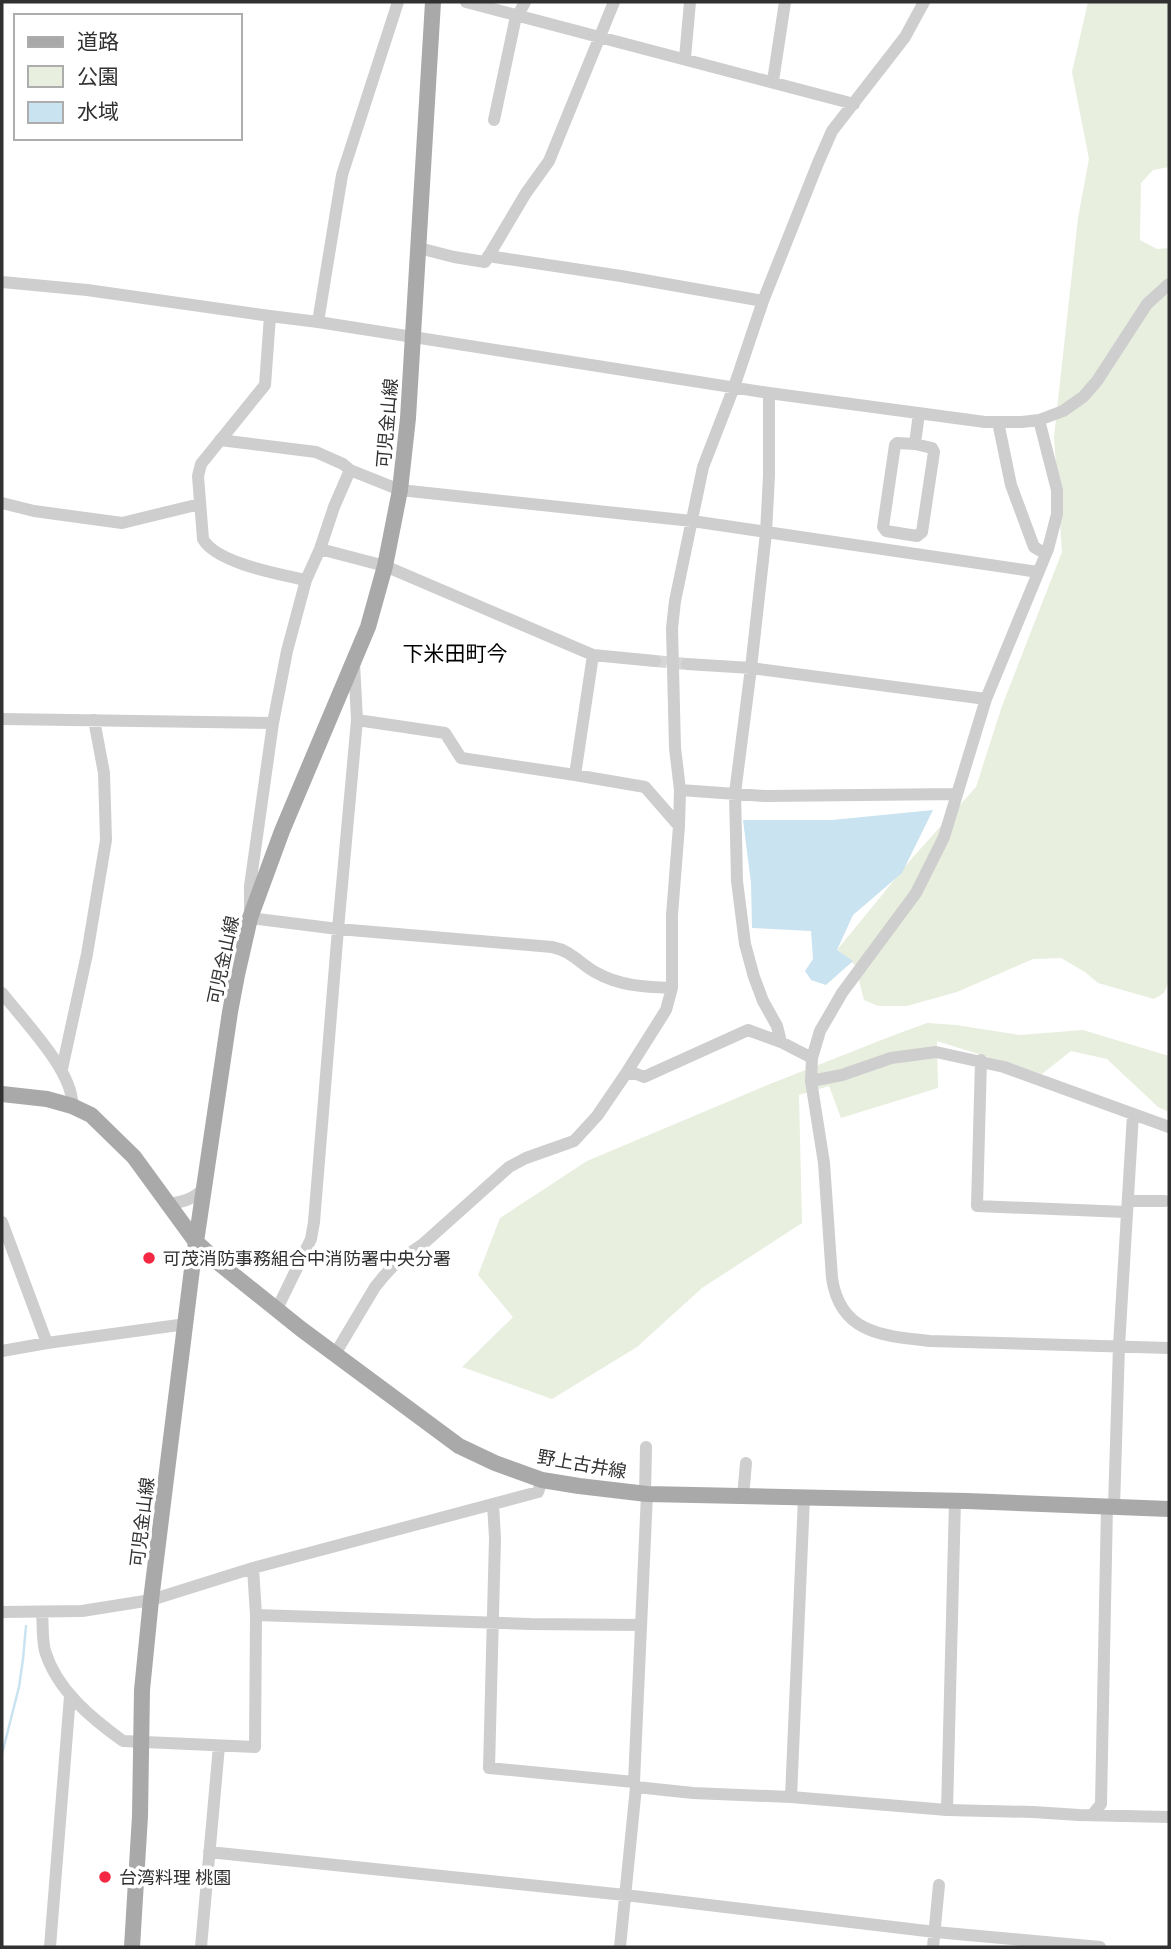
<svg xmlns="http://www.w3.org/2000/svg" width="1171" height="1949" font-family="'Public Sans','Noto Sans JP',sans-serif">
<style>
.green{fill:#e8efdf}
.water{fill:#cae3f0}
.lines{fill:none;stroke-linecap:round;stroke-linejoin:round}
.stream{stroke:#cae3f0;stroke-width:2.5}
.minor-tunnel{stroke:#d6d6d6;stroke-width:12;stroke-dasharray:12 6;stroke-linecap:butt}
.minor{stroke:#cecece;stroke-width:12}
.major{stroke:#a9a9a9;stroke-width:16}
.poi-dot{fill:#f42843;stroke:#fff;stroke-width:2.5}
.labels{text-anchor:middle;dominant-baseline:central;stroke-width:7;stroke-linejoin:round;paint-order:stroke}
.street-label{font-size:18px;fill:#313131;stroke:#fff}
.poi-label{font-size:18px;fill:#313131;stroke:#fff;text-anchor:start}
.quarter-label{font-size:21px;fill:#000;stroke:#fff}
</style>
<rect width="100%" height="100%" fill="#fff"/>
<path class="green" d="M1088 2H1169V167L1153 170 1141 183 1140 240 1157 249 1169 248V981L1164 993 1154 999 1098 983 1085 972 1061 958 1033 959 957 992 907 1006H878L864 1000 855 965 837 950 913 857 976 787 1002 706 1062 552 1054 437 1078 218 1089 159 1072 72Z
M927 1023 956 1025 1020 1035 1083 1030 1169 1056V1112L1158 1107 1107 1059 1071 1051 1042 1074 937 1041 938 1088 841 1118 829 1086 799 1095 802 1223 702 1288 637 1347 552 1399 462 1367 513 1317 478 1275 500 1218 587 1161 770 1084 889 1037Z"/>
<path class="water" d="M933 810 902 873 853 915 837 950 853 961 826 985 811 980 805 971 813 959 811 931 752 928 751 883 743 820H832Z"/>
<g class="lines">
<path class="stream" d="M2 1754 19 1687 23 1659 26 1626"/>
<path class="minor-tunnel" d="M655 661 687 664"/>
<path class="minor" d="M466 2 854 104
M685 58 690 2
M773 81 785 2
M494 120 515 21 525 2
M419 248 454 257 485 262 526 193 549 161 614 2
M488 256 621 276 763 301
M2 282 87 290 270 316 318 322 769 393 985 422H1022L1039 420 1063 411 1083 397 1097 381 1147 304 1169 284
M270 316 265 385 201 464 198 476 203 539C216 563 279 574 306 580
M318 322 342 175 398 2
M769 393V475L766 533 751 668 735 793 737 881 745 944 754 977 763 1001 777 1026 781 1042
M1039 420 1057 490V514L1048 549 986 699 944 837 916 893 842 993 820 1031 812 1058 811 1081 824 1163 832 1278C840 1334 884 1336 930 1341L1169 1348
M998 422 1011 485 1034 547 1046 554
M220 440 316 452 343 464 350 470 400 490 692 521 1038 572
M915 444 932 448 934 452 922 532 917 536 886 531 883 527 895 445 897 443 915 444 919 413
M350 470 334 507 320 549 306 580 287 651 273 723 250 886V918L338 929 552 947C572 951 579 963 595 972 619 986 645 987 672 988
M2 503 34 511 122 523 200 504
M320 549 385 566 593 655 655 661
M687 664 751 668 986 699
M2 719 273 723
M357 720 445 733 461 758 575 775 645 787 679 826
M575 775 593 655
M680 790 765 796 957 794
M2 993C23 1020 75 1073 72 1106
M981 1060 977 1206 1126 1212
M62 1069 87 954 106 840 104 773 94 720
M625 1075 634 1073 644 1077 748 1030 781 1042 812 1058
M811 1081 842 1075 891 1058 936 1052 1004 1067 1169 1127
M1128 1201H1165
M169 1204C183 1202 194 1199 204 1188
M2 1222 47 1343
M277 1309 311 1239 314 1222 338 929 357 720 354 663
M2 1351 47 1343 186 1324
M335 1354 375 1287 384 1276 397 1262 423 1244 509 1167 526 1158 574 1141 597 1116 625 1075 666 1010 672 988V915L679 826 680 790 675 748 672 628 675 601 703 467 734 387 763 301 818 163 832 131 905 37 924 2
M645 1494 646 1447
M743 1497 746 1463
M493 1504 495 1538 489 1768 634 1782
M1114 1507 1119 1346 1133 1114
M2 1612 82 1611 151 1600 253 1568 538 1492 542 1480
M42 1612C43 1624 42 1639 45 1651 57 1690 91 1718 123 1741L255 1747 256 1615 253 1568
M256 1615 530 1624 641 1625
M636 1787 693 1793 791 1797 947 1810 1033 1812 1079 1815 1169 1817
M791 1797 804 1498
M947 1810 955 1501
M1093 1814 1101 1804 1107 1506
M209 1852 625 1895 935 1932 1100 1947
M50 1947 70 1696
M201 1947 219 1746
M620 1947 636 1787 634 1782 647 1494
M933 1947 939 1885"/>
<path class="major" d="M2 1094 47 1099 72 1106 91 1115 134 1157 196 1242 220 1264 301 1329 459 1446 495 1463 542 1480 579 1486 647 1494 967 1501 1169 1509
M132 1947 140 1816 142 1690 151 1600 192 1269 230 1012 237 975 250 918 282 831 368 627 385 566 400 490 408 418 433 2"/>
</g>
<g class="poi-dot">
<circle cx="149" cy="1258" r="7"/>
<circle cx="105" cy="1877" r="7"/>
</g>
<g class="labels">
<g class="street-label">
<text transform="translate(387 423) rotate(-85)">可児金山線</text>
<text transform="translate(223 960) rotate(-78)">可児金山線</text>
<text transform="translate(582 1464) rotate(10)">野上古井線</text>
<text transform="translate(142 1522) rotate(-83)">可児金山線</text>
</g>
<g class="poi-label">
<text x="163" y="1258">可茂消防事務組合中消防署中央分署</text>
<text x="119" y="1877">台湾料理 桃園</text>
</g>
<g class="quarter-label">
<text x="455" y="653">下米田町今</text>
</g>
</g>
<rect width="1171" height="1949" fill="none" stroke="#313131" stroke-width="7"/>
<rect x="14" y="14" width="228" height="126" fill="#ffffff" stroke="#adadad" stroke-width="2"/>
<rect x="28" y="37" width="35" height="10" fill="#a9a9a9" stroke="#adadad" stroke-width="2"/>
<text x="77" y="49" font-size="21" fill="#313131">道路</text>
<rect x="28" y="66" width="35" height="21" fill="#e8efdf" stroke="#adadad" stroke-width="2"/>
<text x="77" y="84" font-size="21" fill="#313131">公園</text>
<rect x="28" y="102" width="35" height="21" fill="#cae3f0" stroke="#adadad" stroke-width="2"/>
<text x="77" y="119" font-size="21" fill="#313131">水域</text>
</svg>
